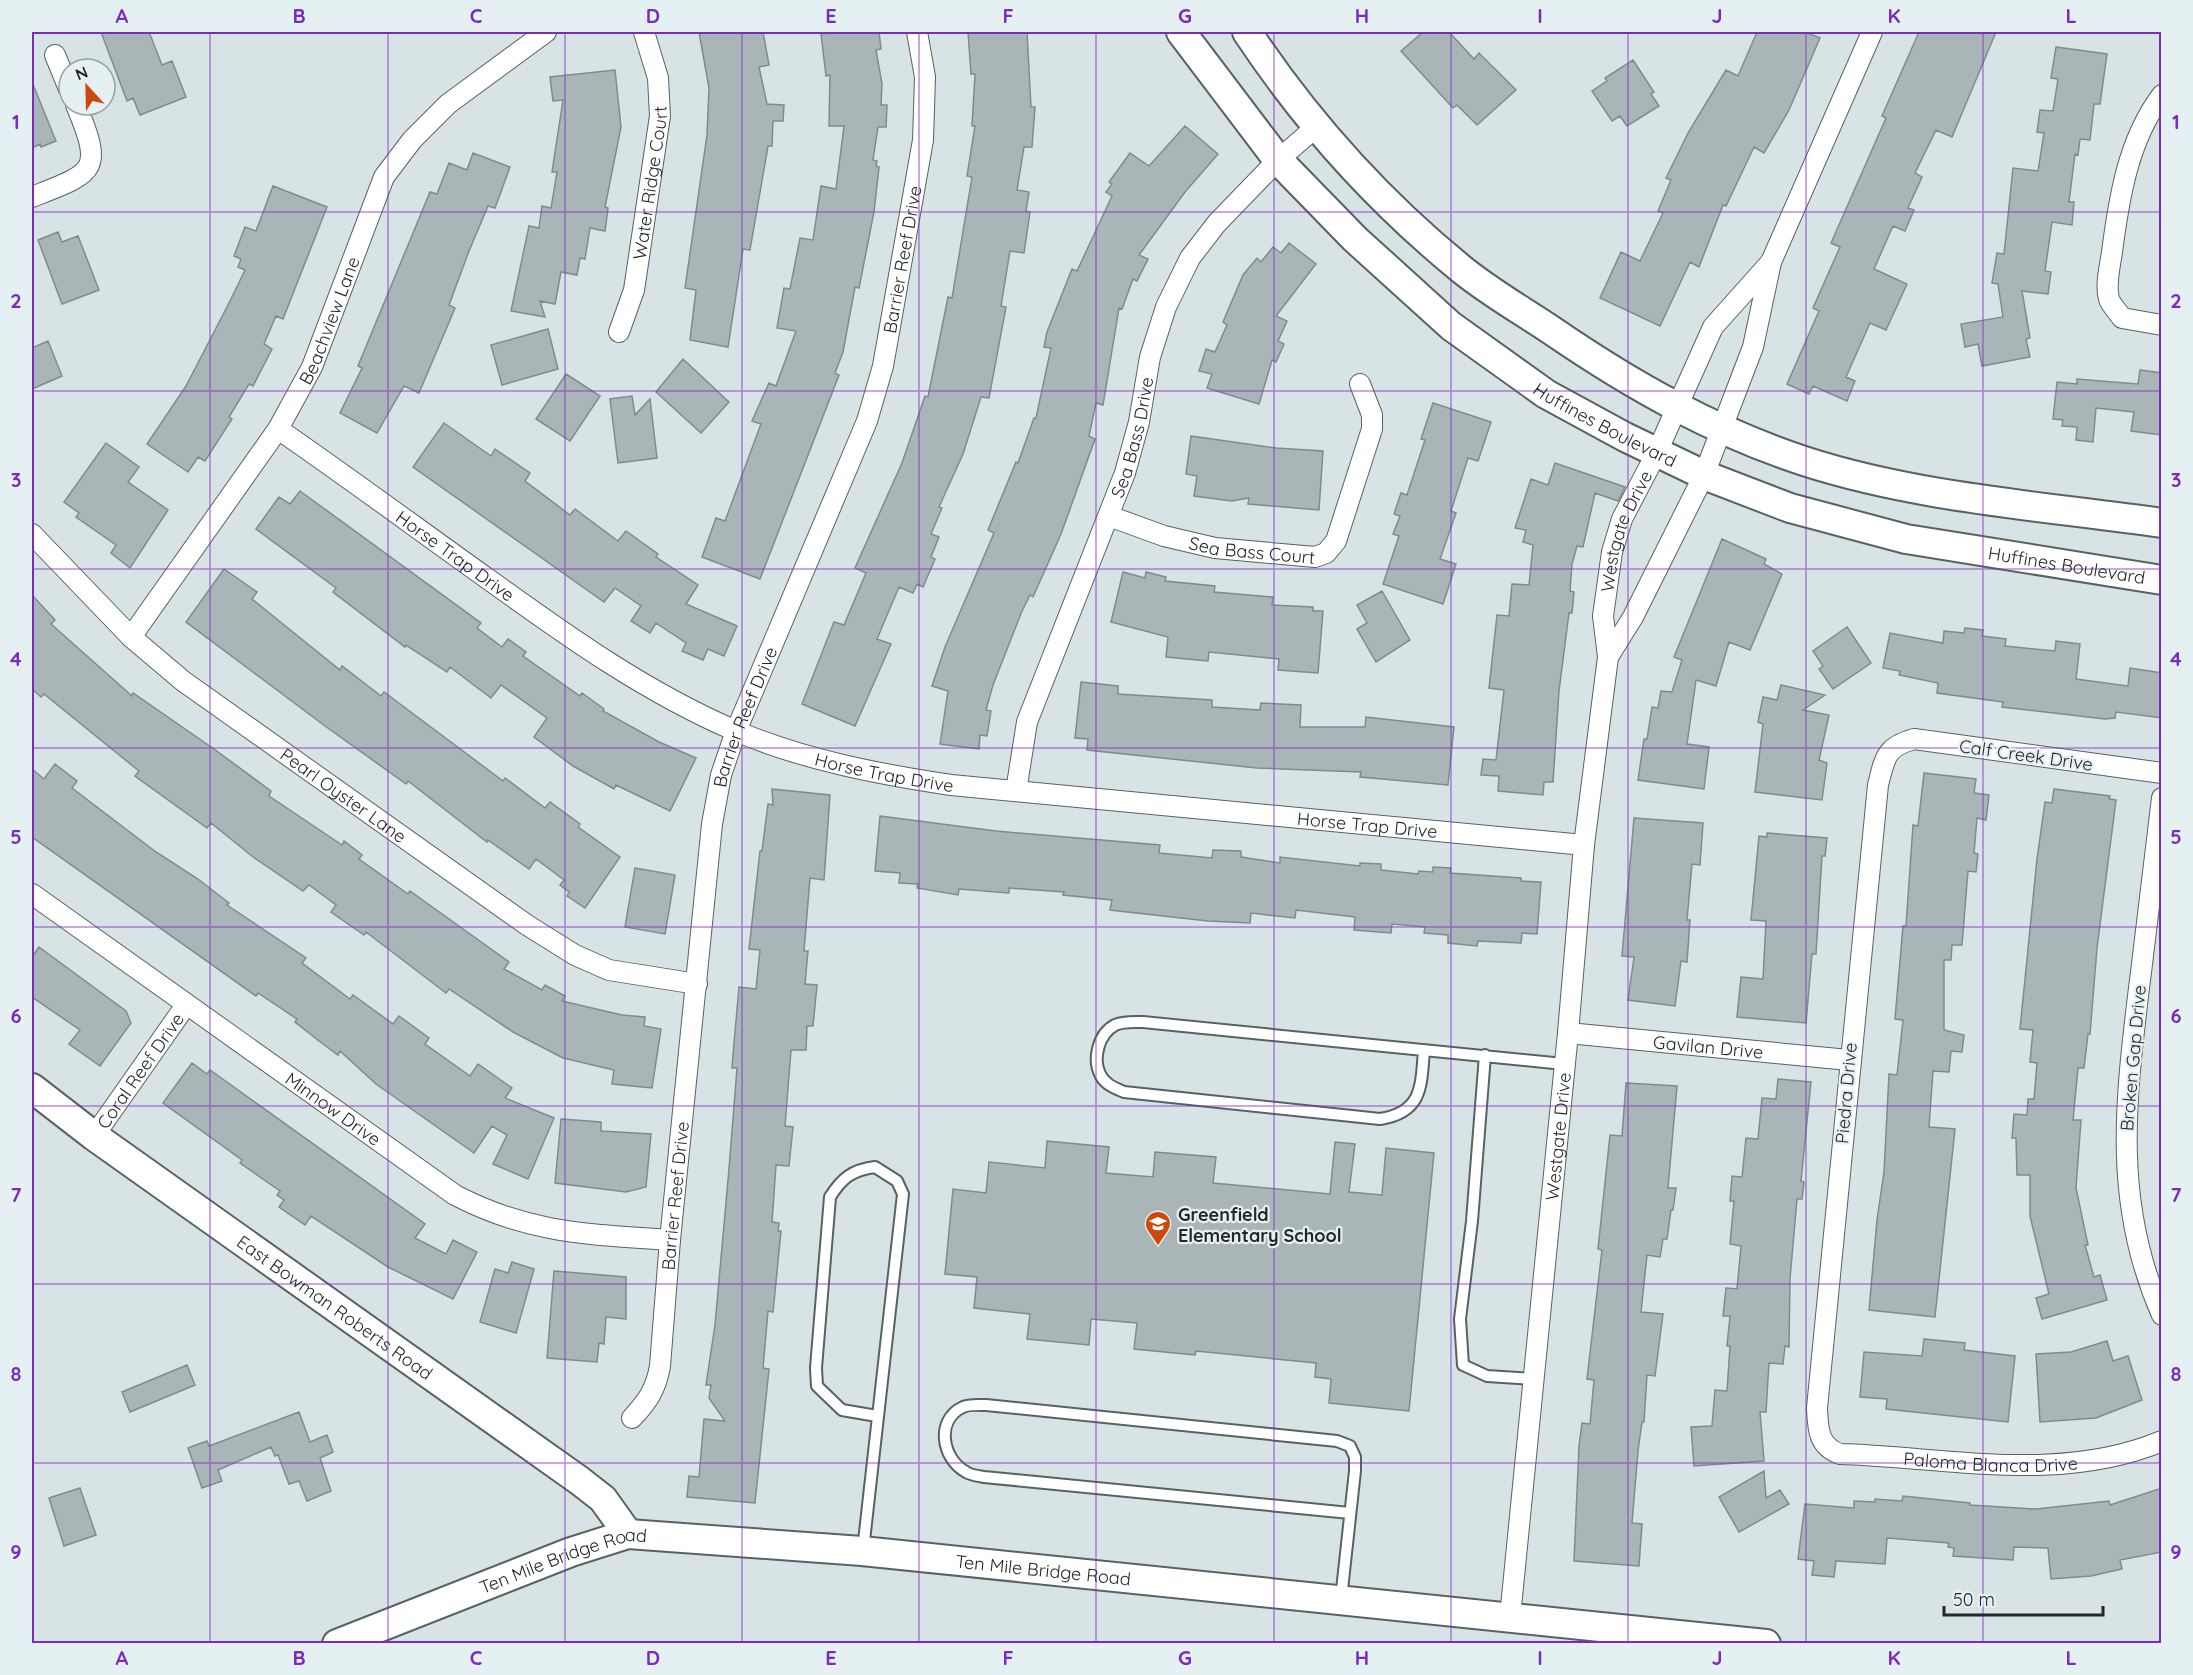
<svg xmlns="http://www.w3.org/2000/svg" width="2193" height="1675" font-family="Quicksand,sans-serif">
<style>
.building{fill:#aab5b7;stroke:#818b8e;stroke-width:1.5}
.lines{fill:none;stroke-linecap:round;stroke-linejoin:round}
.lane-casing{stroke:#586264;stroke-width:14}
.street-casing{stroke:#586264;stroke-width:22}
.secondary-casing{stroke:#586264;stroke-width:32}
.lane{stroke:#fff;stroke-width:10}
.street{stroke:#fff;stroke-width:20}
.secondary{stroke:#fff;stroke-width:28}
.grid{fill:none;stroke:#7b2cbf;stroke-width:1.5;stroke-opacity:0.55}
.labels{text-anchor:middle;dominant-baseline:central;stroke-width:4.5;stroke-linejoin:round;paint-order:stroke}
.street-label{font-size:18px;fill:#232728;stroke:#e5f0f3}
.poi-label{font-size:18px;font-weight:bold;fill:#232728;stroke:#e5f0f3;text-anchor:start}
.neatline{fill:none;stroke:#7b2cbf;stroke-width:2}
.grid-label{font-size:20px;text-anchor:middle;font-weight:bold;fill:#7b2cbf}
</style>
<rect width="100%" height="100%" fill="#d8e3e5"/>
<path class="building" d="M101 32H149L162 65 172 61 186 97 140 115 133 98 127 101Z
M699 32H763L769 65 759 67 767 104 784 105 783 121H773L772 146H768L750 250 743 249 728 347 690 340 696 290 685 288 707 135 709 88Z
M845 32H879L881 49 876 50 882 84 881 105H887L886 127H878L873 160 877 161 876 166 879 167 874 212 859 288 855 287 843 352 835 373 839 375 760 579 702 557 716 518 725 521 761 424 752 421 769 383 776 386 796 331 777 328 784 288 790 289 800 238 813 240 821 186 836 189 844 126H829L830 75 826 76 821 34Z
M968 32H1027L1031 107H1035L1032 147H1024L1017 190 1029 192 1026 211 1030 212 1024 253 1010 251 1001 306 1006 307 989 398 981 397 963 454 939 507 942 508 931 534 939 537 931 557 935 559 923 587 917 584 913 593 899 587 877 639 891 644 855 726 802 704 834 622 844 625 866 573 855 568 902 463 925 396 928 397 948 297 952 298 972 177 967 176 975 126H972L975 74H971Z
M1423 32H1449L1474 59 1479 53 1516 90 1477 125 1457 105 1453 108 1401 51Z
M1757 32H1805L1820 38 1789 110 1764 153 1754 147 1726 206 1723 205 1699 267 1690 262 1660 326 1600 298 1621 252 1640 261 1663 213 1658 211 1671 180 1666 178 1688 133 1726 70 1738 76Z
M1919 32H1996L1952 137 1936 130 1915 173 1922 177 1908 208 1914 210 1905 231 1893 226 1874 269 1907 284 1886 330 1870 323 1846 377 1855 381 1847 401 1813 386 1809 394 1787 384 1819 311 1813 308 1840 247 1831 243 1886 118 1882 116Z
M2056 47 2107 54 2100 104H2094L2090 140 2080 139 2078 155 2075 154 2069 202H2074L2072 225 2052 222 2045 271 2051 272 2048 294 2022 291 2030 338 2026 339 2030 357 1982 366 1978 344 1965 347 1961 324 2003 317 1998 284 1992 283 1997 253 2004 254 2013 168 2038 171 2044 133 2037 132 2040 110 2053 111 2058 79 2051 78Z
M1633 60 1654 92 1651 94 1659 106 1627 126 1620 116 1612 121 1592 91 1607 81 1605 78Z
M615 70 621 127 605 207 608 208 605 231 590 228 585 259 580 258 577 275 561 272 555 304 540 301 545 317 511 311 529 226 539 228 542 206 551 208 557 172H552L563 100 553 101 550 77Z
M32 82 56 141 41 147 40 144 32 148Z
M1185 126 1218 154 1185 192 1139 255 1148 259 1137 281 1133 279 1122 309 1119 308 1103 405 1096 403 1089 436 1095 439 1061 534 1033 597 1030 595 1022 611 993 685 986 710 991 711 987 736 980 735 979 749 940 744 948 691 932 686 945 647 994 533 988 530 1016 462 1018 463 1034 418H1036L1051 348 1044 347 1047 332 1072 269 1077 271 1112 196 1106 192 1112 184 1109 182 1130 153 1149 166Z
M473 153 510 167 495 208 488 206 469 251 449 305 455 308 419 393 404 386 377 433 340 413 362 368 358 366 430 192 437 194 449 163 467 170Z
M273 186 327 207 283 319 276 316 264 344 272 349 253 386 249 384 229 417 232 419 205 461 198 457 188 472 147 444 186 386 230 301 245 270 238 267 241 259 234 256 245 227 256 231Z
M58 232 62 242 78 236 99 290 62 304 38 240Z
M1289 243 1316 264 1276 316 1287 321 1278 341 1284 344 1276 362 1272 360 1259 404 1207 388 1212 374 1199 371 1206 349 1215 352 1227 325 1223 322 1243 275 1257 258 1261 262 1273 247 1281 253Z
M548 329 558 369 502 385 491 345Z
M48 341 62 376 32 389V348Z
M683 359 729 402 701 433 656 392Z
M2140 370 2162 373V435L2131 431 2134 412 2096 408 2093 442 2076 440 2077 427 2062 426 2063 420 2053 419 2057 382 2077 384V379L2138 384Z
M566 374 600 396 570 441 536 419Z
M632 396 635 415 650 399 657 458 618 463 610 399Z
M1433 403 1491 422 1478 461 1468 458 1451 511 1456 513 1440 559 1456 564 1443 604 1383 584 1399 536 1393 534 1400 516 1394 514 1401 493 1407 495 1425 440 1421 439Z
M444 423 491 456 495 449 530 473 525 481 570 515 575 509 618 541 626 531 658 554 656 557 698 585 686 604 737 626 724 656 708 649 703 660 682 651 686 643 656 623 650 633 631 621 641 606 615 588 604 602 413 467Z
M1191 436 1276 448 1323 451 1319 510 1248 504 1249 498 1232 501 1194 496 1197 476 1186 474Z
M106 443 139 467 128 482 168 510 130 568 111 553 116 545 76 517 79 513 64 502Z
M1555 463 1625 487 1618 501 1595 493 1583 547 1577 546 1572 564 1570 591 1574 592 1572 613H1569L1559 691 1553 782H1544L1543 795 1498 791 1499 776 1481 775 1483 759 1496 760 1504 690 1489 688 1497 615 1509 616 1512 584 1529 585 1533 545 1523 542 1526 530 1515 528 1531 479 1548 485Z
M300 491 481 623 477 628 502 647 508 639 526 652 523 656 580 696 582 693 604 709 603 711 659 742 696 758 670 811 616 785 614 789 573 766 534 737 547 718 501 685 491 698 450 667 447 672 406 645 405 647 333 592 336 588 256 529 279 497 290 504Z
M1722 539 1766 559 1764 564 1782 574 1750 650 1729 642 1716 686 1696 680 1687 744 1709 747 1704 789 1638 780 1644 739H1647L1652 707 1658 708 1661 691 1672 692 1682 660 1674 657Z
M224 569 257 592 252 599 340 670 342 666 381 696 384 692 503 781 505 778 545 808 550 802 580 824 578 827 620 857 585 908 567 896 569 892 560 885 564 880 536 859 529 869 488 840 487 842 408 781 406 784 325 726 186 622Z
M1123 572 1145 578 1146 572 1166 577 1165 581 1215 586 1214 592 1273 597 1272 605 1313 607V611H1323L1318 673 1278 670 1279 659 1209 652 1208 661 1166 657 1168 637 1111 622Z
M1382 591 1410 640 1376 662 1357 629 1367 623 1357 605Z
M32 595 55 620 51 624 132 696 133 693 214 749 271 791 269 796 342 845 344 841 362 855 359 859 408 894 410 891 509 962 504 969 542 990 545 985 565 996 562 1001 622 1015 645 1017 644 1026 661 1029 652 1088 612 1084 614 1070 563 1058 513 1032 449 989 446 993 366 932 364 935 331 912 336 905 309 885 303 891 253 857 211 823 207 828 135 776 139 771 44 694 41 697 32 689Z
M1847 627 1871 663 1833 689 1819 669 1823 666 1813 651Z
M1965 628 1983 630 1982 636 2006 639 2005 646 2055 651 2056 641 2080 644 2076 679 2128 686 2130 668 2162 673V718L2116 712 2115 718 2105 719 2002 707 2003 702 1937 693 1938 683 1899 675 1900 671 1883 668 1890 633 1943 643 1944 631 1964 633Z
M1081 682 1118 686V694L1212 700V707L1260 710 1261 703 1301 705 1300 727H1365L1366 717 1454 727 1448 785 1360 777 1361 772 1257 768 1087 750 1088 739 1075 738Z
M1781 685 1825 695 1803 710 1829 715 1819 760 1827 763 1822 800 1755 792 1763 724 1758 722 1763 697 1777 700Z
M55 764 77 781 72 788 156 852 198 879 229 903 227 905 306 958 302 963 350 999 353 995 393 1024 399 1016 429 1038 425 1044 470 1076 478 1064 512 1088 505 1098 554 1118 528 1179 493 1164 507 1135 492 1126 474 1153 376 1084 340 1051 338 1055 319 1041 295 1022 297 1019 258 993 256 996 32 837V769L44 779Z
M1924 773 1976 779 1974 793 1989 795 1986 820 1977 818 1974 853 1978 854 1976 872 1968 871 1962 945H1952L1951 960H1944V1030L1964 1035 1962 1052 1951 1051 1949 1072 1933 1071 1929 1127 1955 1129 1935 1317 1869 1310 1877 1220 1884 1172 1889 1074 1897 1075 1903 1020 1895 1019 1903 926H1906L1913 825 1918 826Z
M772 789 830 795 824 880 810 878 804 951H808L805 984 817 985 813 1026H807L806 1050H791L785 1126 793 1127 789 1166 776 1165 772 1222 779 1223 778 1231H781L773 1312 768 1311 763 1368 769 1369 755 1503 687 1497 689 1476 699 1477 704 1419 725 1421 709 1398 711 1385H706L715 1325 729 1169 737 1068H732L734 1043 739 987 756 989 760 950 749 949 760 851H762L768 804 773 805Z
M2054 789 2110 796 2109 799 2116 800 2097 948 2090 1034H2088L2084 1068H2078L2073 1120H2081L2076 1188 2088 1245H2085L2094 1277 2100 1275 2107 1300 2042 1319 2036 1298 2049 1294 2030 1216V1175H2017L2016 1138H2012L2014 1114 2027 1115 2028 1099H2034L2037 1063 2030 1062 2033 1030 2020 1029 2037 859 2045 802 2052 803Z
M880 816 996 831 1160 845 1159 853 1212 858 1213 850 1241 851V857L1280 863V857L1360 866V863L1381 864V870L1418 874 1419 871 1433 872V867L1451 868 1450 873 1521 878V881L1541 882 1537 934 1522 933 1521 943 1478 941 1477 946 1448 943V935L1424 933 1425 927 1392 924 1391 933 1354 930 1355 917 1296 910 1295 918 1251 913 1250 923 1208 921 1110 910 1112 900 1063 895 1064 892 1009 888V893L959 889 958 895 917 888 918 884 899 883 900 873 875 871Z
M1634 818 1703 823 1700 865 1692 864 1687 920H1690L1687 962 1681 961 1675 1006 1628 1000 1634 957 1622 956Z
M1767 833 1827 838 1825 856H1822L1816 954H1812L1806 1023 1737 1017 1741 977 1763 979 1766 921 1751 920 1759 836 1767 837Z
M635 868 675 875 665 934 625 927Z
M39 947 126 1011 131 1023 100 1066 69 1044 80 1030 32 997V957Z
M192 1063 207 1074 210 1070 425 1224 415 1238 446 1254 453 1240 477 1252 453 1299 388 1267 311 1216 305 1225 279 1207 284 1200 277 1195 280 1191 240 1163 242 1160 163 1103Z
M1778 1079 1811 1082 1801 1181 1804 1182 1802 1199H1797L1790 1279 1789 1347 1785 1346 1783 1364 1769 1363 1766 1412H1760L1764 1461 1694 1466 1691 1427 1712 1426 1715 1390 1727 1391 1730 1346H1727L1730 1316H1723L1726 1288 1737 1289 1741 1246 1730 1244 1734 1201H1730L1732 1176 1742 1177 1746 1138 1758 1139 1762 1098 1776 1099Z
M1626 1083 1677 1086 1668 1188H1676L1673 1210H1671L1667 1239H1663L1660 1257 1647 1255 1641 1312 1663 1314 1655 1376 1647 1375 1644 1422H1642L1638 1451 1632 1523 1642 1524 1639 1566 1574 1561 1579 1446 1582 1423 1590 1424 1594 1380 1587 1379 1602 1250 1598 1249 1610 1135 1622 1136Z
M561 1119 601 1122V1131L651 1134 646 1187 626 1192 555 1183Z
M1047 1141 1109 1147 1106 1173 1153 1177 1155 1152 1216 1157 1213 1183 1330 1194 1335 1142 1355 1144 1349 1192 1382 1195 1386 1148 1434 1153 1409 1411 1329 1403 1331 1379 1315 1377 1316 1363 1196 1351 1195 1355 1134 1349 1137 1323 1091 1319 1089 1345 1027 1339 1030 1314 974 1308 977 1277 945 1274 953 1189 986 1193 989 1162 1045 1168Z
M512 1262 534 1269 516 1333 480 1322 495 1269 508 1273Z
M554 1271 626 1277V1319L606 1317 604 1344 599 1343 597 1362 547 1358Z
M1924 1339 1965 1343 1964 1350 2015 1356 2008 1422 1886 1409 1887 1399 1860 1397 1864 1352 1922 1356Z
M2107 1341 2113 1361 2128 1356 2142 1400 2096 1418 2040 1422 2036 1354 2071 1352Z
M187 1365 195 1385 130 1412 122 1392Z
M299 1412 310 1442 327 1435 333 1452 320 1458 331 1491 307 1501 299 1481 289 1484 278 1455 275 1456 271 1447 218 1470 222 1481 202 1488 188 1448 207 1441 209 1446Z
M1764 1471 1766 1498 1780 1490 1789 1504 1739 1532 1719 1497Z
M80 1488 96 1535 64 1546 49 1498Z
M2162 1488V1552L2120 1560 2122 1569 2091 1576 2051 1579 2048 1548 2014 1547 2013 1560 1953 1556 1954 1548 1948 1547 1949 1543 1887 1538 1885 1564 1836 1561 1834 1577 1812 1575 1814 1561 1798 1559 1805 1504 1854 1508V1501L1875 1502V1499L1902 1501 1903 1496 1970 1503V1505L2036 1509 2109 1501 2110 1505Z"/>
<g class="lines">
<defs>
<path id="lane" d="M1424 1050C1421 1086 1423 1112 1380 1119L1124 1092C1115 1088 1106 1085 1101 1076 1092 1060 1098 1034 1115 1025 1123 1021 1134 1022 1143 1022L1564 1064
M1485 1055 1472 1221 1460 1319 1463 1365 1487 1376 1532 1379
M863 1550 903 1194 897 1181 875 1167C852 1170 842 1178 830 1197L816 1368 817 1386 842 1410 877 1416
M1341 1599 1355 1471V1457L1350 1446 1337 1441 986 1405C979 1405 969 1404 963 1407 935 1420 942 1459 966 1472 970 1475 978 1476 984 1477L1350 1513"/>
<g id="street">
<path d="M55 55 69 89"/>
<path d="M2162 95C2128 140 2119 198 2112 252 2110 266 2105 285 2109 299 2111 305 2118 312 2122 318L2162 325"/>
<path d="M32 197C95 172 104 172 76 105"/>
<path id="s1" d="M619 332 634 290 660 116 658 78 644 32"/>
<path id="s2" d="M278 429C349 478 418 529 488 579 567 636 647 693 736 731 804 760 878 774 951 785L1584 845"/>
<path id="s3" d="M1109 516 1164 536 1215 548 1315 557 1326 553 1336 541 1372 429V415L1360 384"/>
<path id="s4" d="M32 534 131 637 183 681 527 925 575 955 609 970 697 984"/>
<path id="s5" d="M131 637 278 429 312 367 384 177 412 140 448 104 546 32"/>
<path d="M1608 657 1633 617 1704 475 1753 347 1771 262 1872 32"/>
<path id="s6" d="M2162 773 1914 739C1885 747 1885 758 1878 785L1817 1408C1818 1429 1818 1446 1840 1454 1946 1457 2059 1484 2162 1441"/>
<path id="s7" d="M1016 791 1027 722 1125 473 1139 422 1150 357 1166 307 1190 258 1217 223 1278 160 1316 127"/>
<path d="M2162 798C2154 862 2147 925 2139 988 2125 1104 2113 1204 2162 1315"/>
<path id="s8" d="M32 894 455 1195C530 1234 588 1234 670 1240"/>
<path id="s9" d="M1568 1033 1849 1060"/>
<path id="s10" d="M94 1136 186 1005"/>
<path id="s11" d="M632 1418C648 1401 656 1389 660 1366L670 1240 712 824 721 775 736 731 867 421 883 366 923 140 925 77 917 32"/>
<path id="s12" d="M1510 1617 1568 1033 1584 845 1608 657 1603 616 1612 552 1622 519 1657 452 1713 327 1771 262"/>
</g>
<g id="secondary">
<path id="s13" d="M1181 32 1278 160 1355 239 1451 326 1546 394 1625 437 1704 475 1790 508 1906 539 2162 580"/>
<path d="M1247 32C1306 121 1377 200 1460 268 1489 292 1523 311 1554 332 1633 386 1713 431 1804 461 1918 498 2043 506 2162 523"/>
<path id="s14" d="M32 1088 94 1136 580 1481 603 1499 628 1534"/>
<path id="s15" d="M337 1644 571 1552 628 1534 862 1551 1766 1644"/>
</g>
</defs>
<use href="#lane" class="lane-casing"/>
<use href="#street" class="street-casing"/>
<use href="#secondary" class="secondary-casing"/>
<use href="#lane" class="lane"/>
<use href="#street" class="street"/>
<use href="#secondary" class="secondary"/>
</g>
<path class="grid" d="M210 32V1644M388 32V1644M565 32V1644M742 32V1644M919 32V1644M1096 32V1644M1274 32V1644M1451 32V1644M1628 32V1644M1806 32V1644M1983 32V1644M32 212H2162M32 391H2162M32 569H2162M32 748H2162M32 927H2162M32 1106H2162M32 1284H2162M32 1463H2162"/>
<defs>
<symbol id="school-pin" viewBox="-11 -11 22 30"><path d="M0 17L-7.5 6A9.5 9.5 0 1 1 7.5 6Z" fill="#ce480c" stroke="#e5f0f3"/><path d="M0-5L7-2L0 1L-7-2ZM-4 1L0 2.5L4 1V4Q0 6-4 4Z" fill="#fff"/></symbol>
</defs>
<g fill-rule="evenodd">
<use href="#school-pin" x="1143" y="1209" width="30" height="40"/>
</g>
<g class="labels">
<g class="street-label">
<text stroke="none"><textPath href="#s1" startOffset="153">Water Ridge Court</textPath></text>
<text stroke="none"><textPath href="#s11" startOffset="1203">Barrier Reef Drive</textPath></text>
<text stroke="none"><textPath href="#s5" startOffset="375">Beachview Lane</textPath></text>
<text stroke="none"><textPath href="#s13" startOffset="584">Huffines Boulevard</textPath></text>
<text stroke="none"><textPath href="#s7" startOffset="374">Sea Bass Drive</textPath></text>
<text stroke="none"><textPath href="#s12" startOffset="1095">Westgate Drive</textPath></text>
<text stroke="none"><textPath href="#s3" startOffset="148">Sea Bass Court</textPath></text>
<text stroke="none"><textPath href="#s2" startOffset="218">Horse Trap Drive</textPath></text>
<text stroke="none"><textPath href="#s13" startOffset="1070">Huffines Boulevard</textPath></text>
<text stroke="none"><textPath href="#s11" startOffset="717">Barrier Reef Drive</textPath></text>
<text transform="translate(2026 755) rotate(8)">Calf Creek Drive</text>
<text stroke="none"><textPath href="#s2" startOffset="704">Horse Trap Drive</textPath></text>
<text stroke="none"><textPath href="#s4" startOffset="408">Pearl Oyster Lane</textPath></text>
<text stroke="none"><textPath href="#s2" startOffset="1190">Horse Trap Drive</textPath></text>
<text stroke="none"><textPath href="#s9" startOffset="141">Gavilan Drive</textPath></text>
<text transform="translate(2133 1058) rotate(-85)">Broken Gap Drive</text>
<text stroke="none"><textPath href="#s10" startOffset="80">Coral Reef Drive</textPath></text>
<text transform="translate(1846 1093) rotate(-85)">Piedra Drive</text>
<text stroke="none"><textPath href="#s8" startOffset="370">Minnow Drive</textPath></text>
<text stroke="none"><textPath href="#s12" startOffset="483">Westgate Drive</textPath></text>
<text stroke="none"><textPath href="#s11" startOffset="231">Barrier Reef Drive</textPath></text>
<text stroke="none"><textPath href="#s14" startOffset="374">East Bowman Roberts Road</textPath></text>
<text stroke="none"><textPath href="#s6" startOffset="1146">Paloma Blanca Drive</textPath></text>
<text stroke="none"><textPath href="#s15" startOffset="242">Ten Mile Bridge Road</textPath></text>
<text stroke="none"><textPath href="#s15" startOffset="728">Ten Mile Bridge Road</textPath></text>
</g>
<g class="poi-label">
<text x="1178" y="1214">Greenfield<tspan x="1178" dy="21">Elementary School</tspan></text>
</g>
</g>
<rect width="2193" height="1675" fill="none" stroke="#e5f0f3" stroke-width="66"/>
<g transform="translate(87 87) rotate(338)"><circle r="28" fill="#e5f0f3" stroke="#97a0a2" stroke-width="1.5"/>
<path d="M0-4.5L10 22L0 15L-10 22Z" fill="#ce480c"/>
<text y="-9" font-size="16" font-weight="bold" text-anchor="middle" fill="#232728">N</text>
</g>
<path d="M1944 1606v9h159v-9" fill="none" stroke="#232728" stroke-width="3"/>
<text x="1953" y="1606" font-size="18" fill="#232728" stroke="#e5f0f3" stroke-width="4.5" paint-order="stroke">50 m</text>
<rect x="33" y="33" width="2127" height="1609" class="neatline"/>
<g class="grid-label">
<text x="122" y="23">A</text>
<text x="299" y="23">B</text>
<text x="476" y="23">C</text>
<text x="653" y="23">D</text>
<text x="831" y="23">E</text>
<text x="1008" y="23">F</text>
<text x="1185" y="23">G</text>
<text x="1362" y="23">H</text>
<text x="1540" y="23">I</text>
<text x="1717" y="23">J</text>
<text x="1894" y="23">K</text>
<text x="2071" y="23">L</text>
<text x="16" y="129">1</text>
<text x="2176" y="129">1</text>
<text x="16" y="308">2</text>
<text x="2176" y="308">2</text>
<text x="16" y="487">3</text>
<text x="2176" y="487">3</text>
<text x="16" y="666">4</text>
<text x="2176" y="666">4</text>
<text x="16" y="844">5</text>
<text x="2176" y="844">5</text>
<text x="16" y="1023">6</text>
<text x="2176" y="1023">6</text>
<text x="16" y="1202">7</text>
<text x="2176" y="1202">7</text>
<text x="16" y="1381">8</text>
<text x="2176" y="1381">8</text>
<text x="16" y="1559">9</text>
<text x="2176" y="1559">9</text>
<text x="122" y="1665">A</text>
<text x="299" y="1665">B</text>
<text x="476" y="1665">C</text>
<text x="653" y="1665">D</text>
<text x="831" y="1665">E</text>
<text x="1008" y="1665">F</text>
<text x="1185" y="1665">G</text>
<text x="1362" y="1665">H</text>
<text x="1540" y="1665">I</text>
<text x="1717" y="1665">J</text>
<text x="1894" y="1665">K</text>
<text x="2071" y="1665">L</text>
</g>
</svg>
